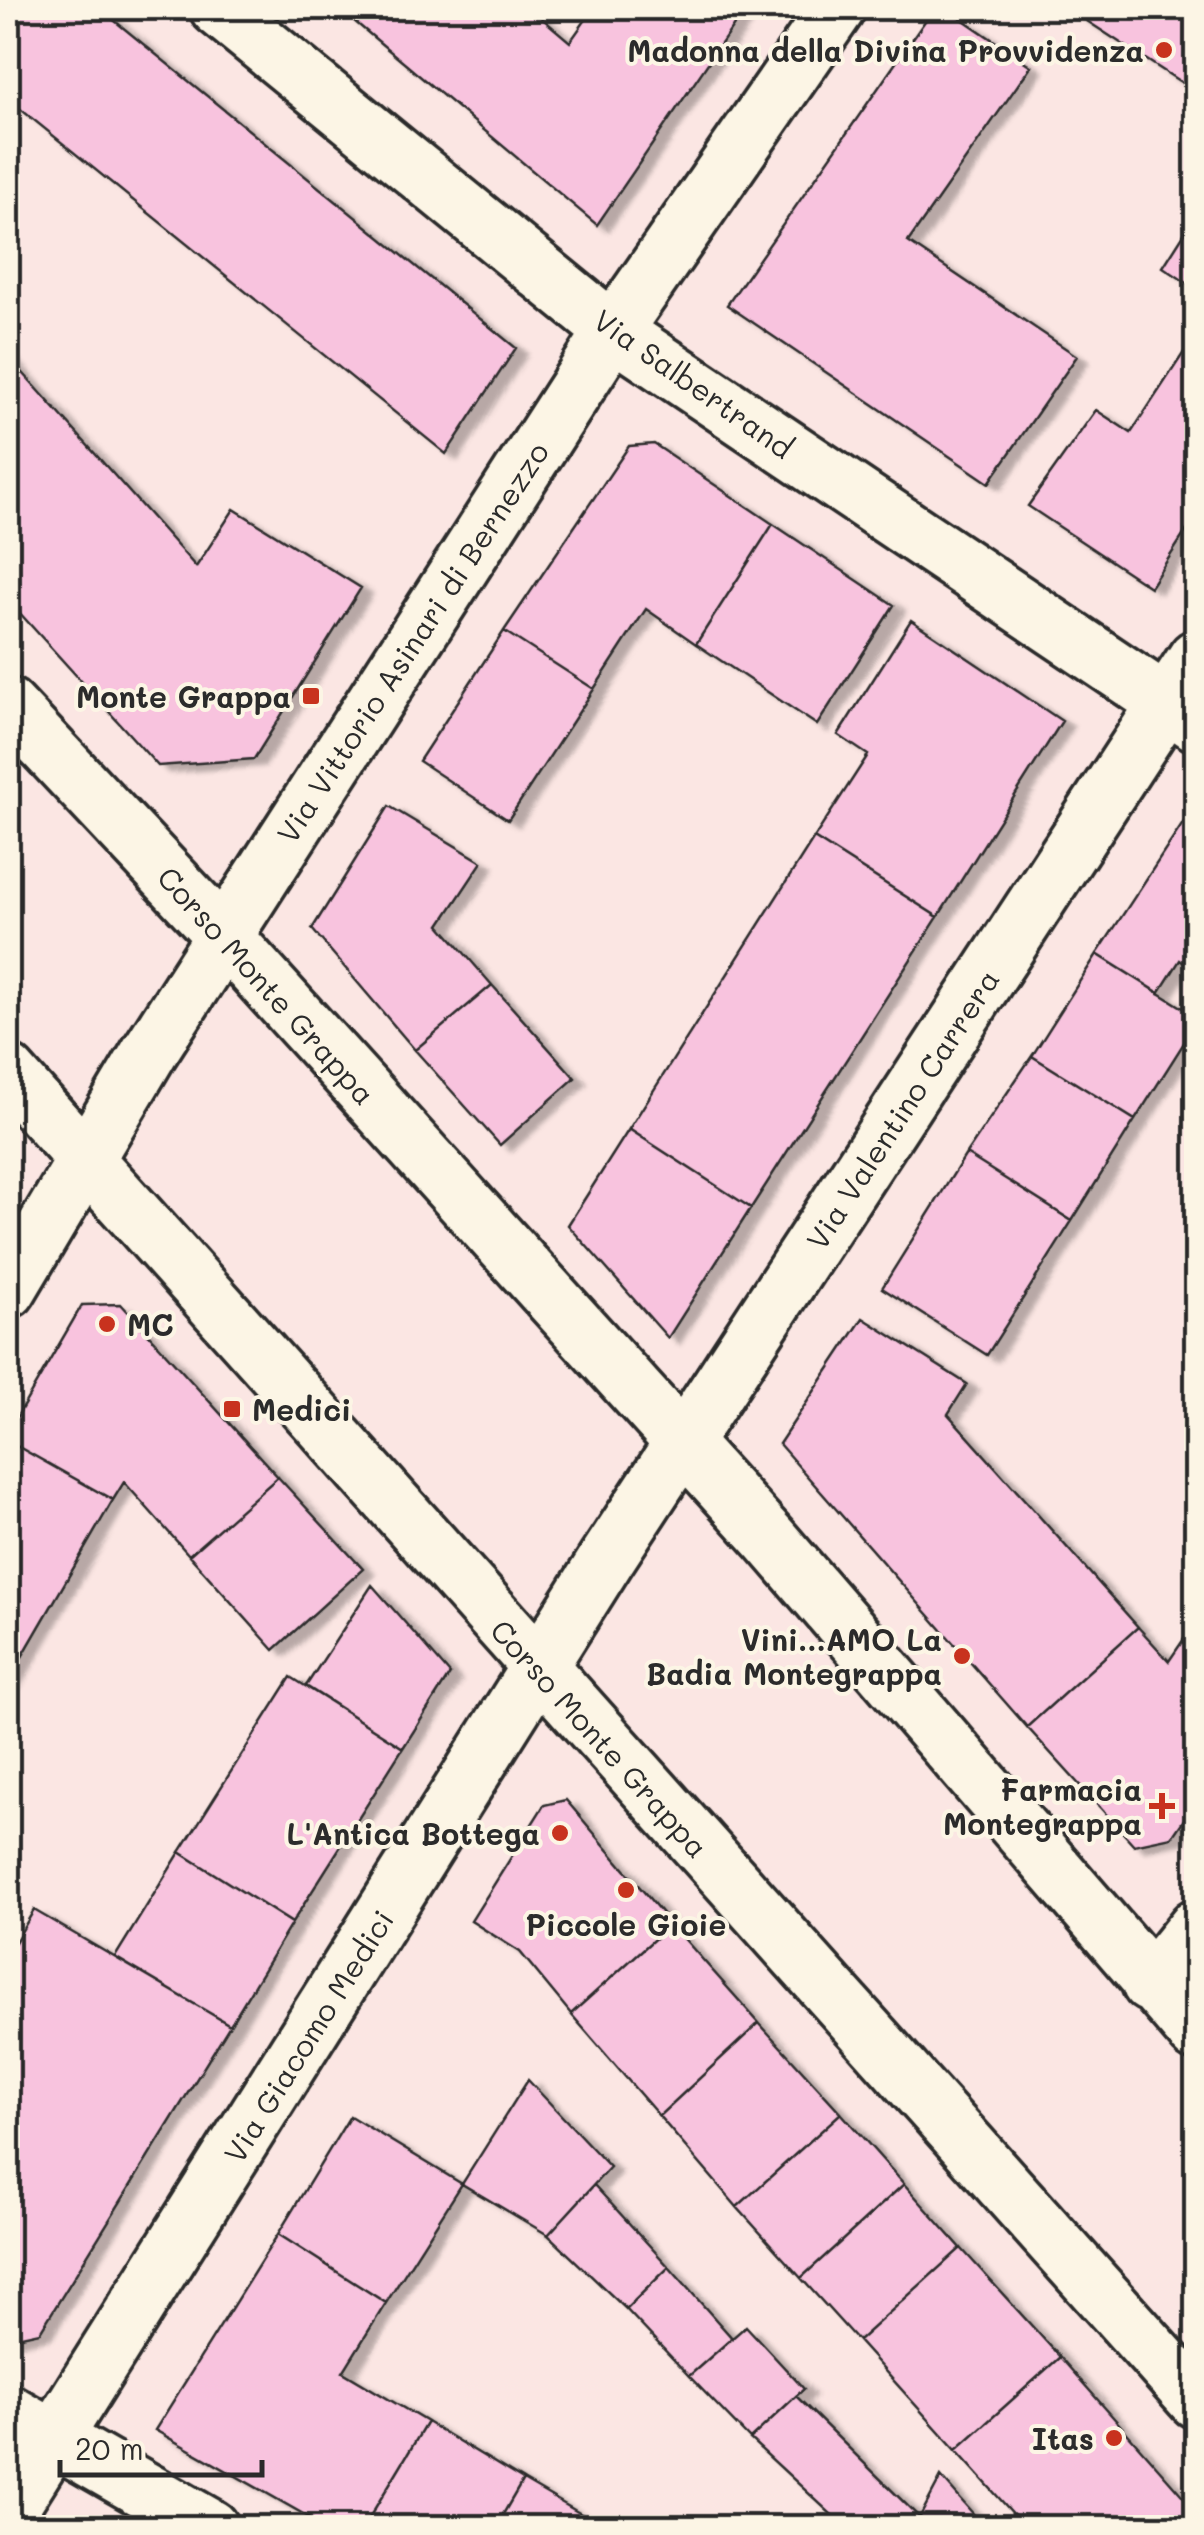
<svg xmlns="http://www.w3.org/2000/svg" width="1204" height="2535" font-family="Mali,sans-serif">
<style>
.building{fill:#f8c3de;stroke:#2b2b2b;stroke-width:2.5;filter:url(#shadow)}
.lines{fill:none;stroke-linecap:round;stroke-linejoin:round}
.minor-casing{stroke:#2b2b2b;stroke-width:62}
.minor{stroke:#fcf5e5;stroke-width:55}
.poi-dot{fill:#c8321e;stroke:#fcf5e5;stroke-width:4}
.labels{text-anchor:middle;dominant-baseline:central;stroke-width:8;stroke-linejoin:round;paint-order:stroke}
.poi-label{font-size:30px;font-weight:bold;fill:#2b2b2b;stroke:#fcf5e5;text-anchor:end}
.street-label{font-size:30px;fill:#2b2b2b;stroke:#fcf5e5}
</style>
<defs>
<filter id="shadow"><feDropShadow dx="11" dy="6" stdDeviation="2.5" flood-color="#0004"/></filter>
</defs>
<rect width="100%" height="100%" fill="#fbe6e3"/>
<filter id="ink" filterUnits="userSpaceOnUse"><feTurbulence type="fractalNoise" baseFrequency=".01" numOctaves="2"/><feDisplacementMap in="SourceGraphic" scale="20" xChannelSelector="R" yChannelSelector="G"/><feConvolveMatrix kernelMatrix="1 2 1 2 8 2 1 2 1" color-interpolation-filters="sRGB"/></filter>
<g filter="url(#ink)">
<path class="building" d="M8 8H99L516 348 446 454 8 99Z
M353 8H530L570 42 594 8H736L743 12 597 225 347 15Z
M934 8H946L1031 66 908 242 1077 356 989 483 727 305Z
M1067 8H1196V92Z
M1196 215V289L1163 267Z
M1196 334V516L1150 587 1028 506 1096 410 1131 433Z
M8 356 196 567 234 509 361 588 254 759 158 766 8 600Z
M654 444 773 524 696 644 646 609 594 689 504 631 629 446Z
M773 524 894 605 817 725 696 644Z
M911 620 1062 721 938 917 814 838 868 755 838 735Z
M504 631 594 689 508 820 419 761Z
M389 806 482 862 440 925 492 985 415 1050 312 929Z
M1191 811 1196 815V972L1180 960 1159 993 1097 954Z
M814 838 938 917 751 1208 629 1129Z
M1097 954 1196 1016V1024L1135 1120 1032 1056Z
M492 985 575 1078 500 1145 415 1050Z
M1032 1056 1135 1120 1072 1221 966 1154Z
M629 1129 751 1208 668 1338 568 1225Z
M966 1154 1072 1221 987 1355 882 1288Z
M121 1304 278 1477 189 1555 124 1482 113 1500 8 1441V1432L82 1305Z
M863 1318 967 1384 948 1414 1138 1627 1027 1727 779 1444Z
M8 1441 113 1500 8 1681Z
M278 1477 363 1569 274 1650 189 1555Z
M372 1585 450 1674 403 1748 306 1686Z
M1138 1627 1169 1661 1186 1636 1196 1643V1802L1172 1837 1134 1845 1027 1727Z
M291 1677 403 1748 292 1923 180 1852Z
M566 1800 671 1924 571 2014 520 1952 471 1921 544 1805Z
M180 1852 292 1923 230 2025 115 1957Z
M34 1910 230 2025 40 2332 8 2339V1954Z
M671 1924 759 2023 659 2116 571 2014Z
M759 2023 841 2113 737 2207 659 2116Z
M528 2080 610 2167 548 2235 462 2184Z
M841 2113 904 2184 801 2278 737 2207Z
M350 2116 462 2184 386 2303 278 2234Z
M904 2184 961 2248 858 2341 801 2278Z
M594 2185 669 2267 626 2309 548 2235Z
M278 2234 386 2303 343 2372 427 2422 363 2528H328L155 2430Z
M961 2248 1060 2357 956 2450 858 2341Z
M669 2267 732 2338 689 2376 626 2309Z
M746 2326 804 2389 750 2439 689 2376Z
M1060 2357 1196 2511 1192 2528H1026L956 2450Z
M796 2396 920 2518 914 2528H846L750 2439Z
M427 2422 523 2480 495 2528H363Z
M941 2477 983 2525 982 2528H914Z
M523 2480 605 2528H495Z"/>
<g class="lines">
<defs>
<path id="minor" d="M218 8 613 331 1196 723
M8 706 223 935 770 1539 1196 2033
M8 1073 1196 2400
M8 1290 150 1051 613 331 837 8
M1150 1984 1196 1927
M8 2412 211 2528
M8 2511 606 1560 1196 658"/>
</defs>
<use href="#minor" class="minor-casing"/>
<use href="#minor" class="minor"/>
</g>
</g>
<g class="poi-dot">
<circle cx="1164" cy="50" r="10"/>
<rect x="301" y="686" width="20" height="20" rx="5"/>
<circle cx="107" cy="1324" r="10"/>
<rect x="222" y="1399" width="20" height="20" rx="5"/>
<circle cx="962" cy="1656" r="10"/>
<path d="M1157 1791h10v10h10v10h-10v10h-10v-10h-10v-10h10z"/>
<circle cx="560" cy="1833" r="10"/>
<circle cx="626" cy="1890" r="10"/>
<circle cx="1114" cy="2438" r="10"/>
</g>
<g class="labels">
<g class="poi-label">
<text x="1144" y="50">Madonna della Divina Provvidenza</text>
<text x="291" y="696">Monte Grappa</text>
<text x="127" y="1324" text-anchor="start">MC</text>
<text x="252" y="1409" text-anchor="start">Medici</text>
<text x="942" y="1639">Vini...AMO La<tspan x="942" dy="34">Badia Montegrappa</tspan></text>
<text x="1142" y="1789">Farmacia<tspan x="1142" dy="34">Montegrappa</tspan></text>
<text x="540" y="1833">L'Antica Bottega</text>
<text x="626" y="1924" text-anchor="middle">Piccole Gioie</text>
<text x="1094" y="2438">Itas</text>
</g>
<g class="street-label">
<text transform="translate(694 383) rotate(35)">Via Salbertrand</text>
<text transform="translate(412 642) rotate(-57)">Via Vittorio Asinari di Bernezzo</text>
<text transform="translate(267 985) rotate(48)">Corso Monte Grappa</text>
<text transform="translate(902 1109) rotate(-57)">Via Valentino Carrera</text>
<text transform="translate(600 1738) rotate(48)">Corso Monte Grappa</text>
<text transform="translate(308 2036) rotate(-58)">Via Giacomo Medici</text>
</g>
</g>
<rect width="1204" height="2535" fill="none" stroke="#fcf5e5" stroke-width="40"/>
<rect x="20" y="20" width="1164" height="2495" fill="none" stroke="#2b2b2b" stroke-width="4" filter="url(#ink)"/>
<path d="M60 2460v15h202v-15" fill="none" stroke="#2b2b2b" stroke-width="5"/>
<text x="75" y="2460" font-size="30" fill="#2b2b2b" stroke="#fcf5e5" stroke-width="8" paint-order="stroke">20 m</text>
</svg>
